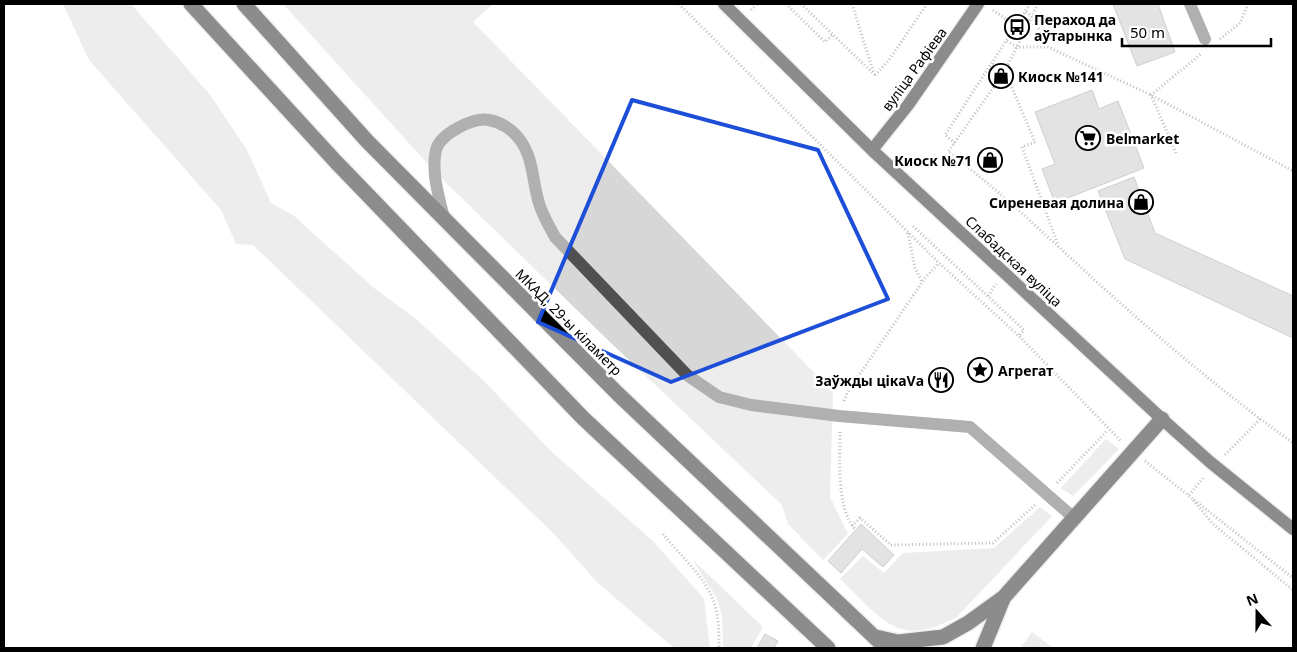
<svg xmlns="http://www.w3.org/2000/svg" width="1297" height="652" font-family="'Noto Sans',sans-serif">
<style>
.green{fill:#d7d7d7}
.building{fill:#c0c0c0;stroke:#949494}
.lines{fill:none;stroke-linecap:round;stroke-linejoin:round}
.major-casing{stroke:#dbdbdb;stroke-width:15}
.highway-casing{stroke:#dbdbdb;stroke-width:18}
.path{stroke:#727272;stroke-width:3;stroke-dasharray:1 2.5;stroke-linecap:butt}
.minor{stroke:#505050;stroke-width:12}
.major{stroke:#000;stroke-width:12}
.highway{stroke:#000;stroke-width:15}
.marked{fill:none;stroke:#1d4ed8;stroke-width:4;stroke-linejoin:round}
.labels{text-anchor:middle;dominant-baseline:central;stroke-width:5;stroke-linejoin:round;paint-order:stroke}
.poi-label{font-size:14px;font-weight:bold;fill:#000;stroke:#fff;text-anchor:start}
.street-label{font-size:14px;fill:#000;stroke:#fff}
</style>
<rect width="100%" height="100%" fill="#fff"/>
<path class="green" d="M63 4H131L211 96 247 150 271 203 293 215 374 288 415 318 483 380 552 452 654 542 704 599 710 648H674L599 584 553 533 253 245 236 244 221 210 89 60Z
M283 4H493L473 22 833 392 830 497 848 534 823 560 788 524 782 505 612 344 435 172Z
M1106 439 1119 449 1073 496 1061 488Z
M1040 507 1052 516 957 617C896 649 883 619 840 579L863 556 884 573 903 553 994 548Z
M692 559 763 627 751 648H723L722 617 717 599Z
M1032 632 1053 648H1020Z"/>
<path class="building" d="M1113 4H1158L1175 52 1137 66Z
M1092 90 1099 109 1118 101 1144 168 1055 203 1042 169 1055 164 1035 112Z
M1134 177 1155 233 1293 296V338L1125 259 1098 191Z
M861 524 894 555 883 567 862 549 841 573 828 561Z
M765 634 778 641 774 648H757Z"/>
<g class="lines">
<defs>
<path id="major" d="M724 4 872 150 1162 419 1210 462 1293 529
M872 150 908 105 978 4"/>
<path id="highway" d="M191 4 336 162 583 418 828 648
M244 4 367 141 618 394 886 648
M876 637 898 642 943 637 968 623 1004 597 1162 419
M983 648 1003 599"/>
</defs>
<use href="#major" class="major-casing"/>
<use href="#highway" class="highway-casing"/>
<path class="path" d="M679 4 939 263 1019 336 1121 441
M786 4 825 42 832 35
M801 4 875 75
M852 4 874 74
M1038 4 1005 71 948 152C1005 194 1055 245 1108 292 1167 345 1229 397 1293 443
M751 10 757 4
M993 10 1017 27
M1026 12 1032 16 1048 47
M1220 39 1240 23 1248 4
M1007 41 1017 47H1048L1151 95 1293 171
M993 64 1005 71 1035 142 1022 147 1058 245
M875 75 889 60 927 4
M955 143 945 135 1030 4
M1176 153 1151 95 1201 54
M913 226 1024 330 1019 336
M908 233 915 268 922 282
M988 296 996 284
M844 401 847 393 925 278 939 263
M840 432C840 459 836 510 856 530
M1225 455 1260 419
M1145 461 1293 578
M1057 483 1108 430
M1189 495 1204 477
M1193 500 1213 524 1293 590
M852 526 860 518 891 545 993 543 1035 505
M663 534C679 555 705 576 714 602 719 617 719 633 719 648"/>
<path class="minor" d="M1190 4 1205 39
M444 218C439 197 431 172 436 150 440 134 473 117 489 120 501 122 513 130 520 140 535 160 532 187 541 209 545 219 550 228 555 237L687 375 719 397 751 405 839 416 970 427 1074 518"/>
<use href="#major" class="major"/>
<use href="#highway" class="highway"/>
</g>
<path d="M0 0H1297V652H0ZM632 100 818 150 888 299 671 382 538 322Z" fill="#fff" fill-opacity=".55" fill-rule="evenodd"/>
<path class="marked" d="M632 100 818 150 888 299 671 382 538 322Z"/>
<defs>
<symbol id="bus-ring" viewBox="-11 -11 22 22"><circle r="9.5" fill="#fff" stroke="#000" stroke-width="1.5"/><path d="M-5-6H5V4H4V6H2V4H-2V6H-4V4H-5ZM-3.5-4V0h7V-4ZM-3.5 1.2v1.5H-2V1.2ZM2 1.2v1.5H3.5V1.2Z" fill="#000"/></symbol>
<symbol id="shop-ring" viewBox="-11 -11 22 22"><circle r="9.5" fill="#fff" stroke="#000" stroke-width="1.5"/><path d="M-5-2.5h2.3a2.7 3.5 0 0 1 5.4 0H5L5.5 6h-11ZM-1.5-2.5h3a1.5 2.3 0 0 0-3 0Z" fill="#000"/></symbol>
<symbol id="supermarket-ring" viewBox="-11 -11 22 22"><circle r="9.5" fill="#fff" stroke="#000" stroke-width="1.5"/><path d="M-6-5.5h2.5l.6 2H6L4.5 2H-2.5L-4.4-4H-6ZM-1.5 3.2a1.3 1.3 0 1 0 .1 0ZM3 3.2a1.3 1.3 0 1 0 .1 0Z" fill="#000"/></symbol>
<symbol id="sight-ring" viewBox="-11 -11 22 22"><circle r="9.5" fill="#fff" stroke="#000" stroke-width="1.5"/><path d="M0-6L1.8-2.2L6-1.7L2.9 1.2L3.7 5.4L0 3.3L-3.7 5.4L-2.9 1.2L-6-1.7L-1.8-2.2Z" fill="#000"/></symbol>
<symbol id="restaurant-ring" viewBox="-11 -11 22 22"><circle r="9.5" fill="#fff" stroke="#000" stroke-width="1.5"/><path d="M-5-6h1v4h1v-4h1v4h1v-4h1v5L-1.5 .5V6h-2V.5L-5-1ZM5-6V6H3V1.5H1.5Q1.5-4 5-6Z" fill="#000"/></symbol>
</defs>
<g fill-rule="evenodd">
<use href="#bus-ring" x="1003" y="13" width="28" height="28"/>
<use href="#shop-ring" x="987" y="62" width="28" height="28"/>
<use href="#supermarket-ring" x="1074" y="124" width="28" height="28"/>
<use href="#shop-ring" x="976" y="146" width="28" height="28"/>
<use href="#shop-ring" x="1127" y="188" width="28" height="28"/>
<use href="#sight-ring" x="966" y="356" width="28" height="28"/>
<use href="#restaurant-ring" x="927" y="366" width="28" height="28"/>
</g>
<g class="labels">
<g class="poi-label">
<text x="1034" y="19">Пераход да<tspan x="1034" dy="16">аўтарынка</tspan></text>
<text x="1018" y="76">Киоск №141</text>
<text x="1106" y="138">Belmarket</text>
<text x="972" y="160" text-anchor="end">Киоск №71</text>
<text x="1124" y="202" text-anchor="end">Сиреневая долина</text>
<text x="998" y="370">Агрегат</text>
<text x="924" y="380" text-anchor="end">Заўжды цікаVа</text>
</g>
<g class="street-label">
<text transform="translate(914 69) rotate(-54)">вуліца Рафіева</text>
<text transform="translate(1014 261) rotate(43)">Слабадская вуліца</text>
<text transform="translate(569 322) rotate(45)">МКАД, 29-ы кіламетр</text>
</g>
</g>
<rect width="1297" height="652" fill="none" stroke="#000000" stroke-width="10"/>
<g transform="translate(1257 612) rotate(339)" stroke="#ffffff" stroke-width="4" paint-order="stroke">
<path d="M0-4L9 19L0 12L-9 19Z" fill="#000000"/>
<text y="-8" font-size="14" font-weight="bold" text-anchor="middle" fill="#000000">N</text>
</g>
<path d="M1122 38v8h149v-8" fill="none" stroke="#000000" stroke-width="2.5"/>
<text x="1130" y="38" font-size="15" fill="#000000" stroke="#ffffff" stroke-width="4" paint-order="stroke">50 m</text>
</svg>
